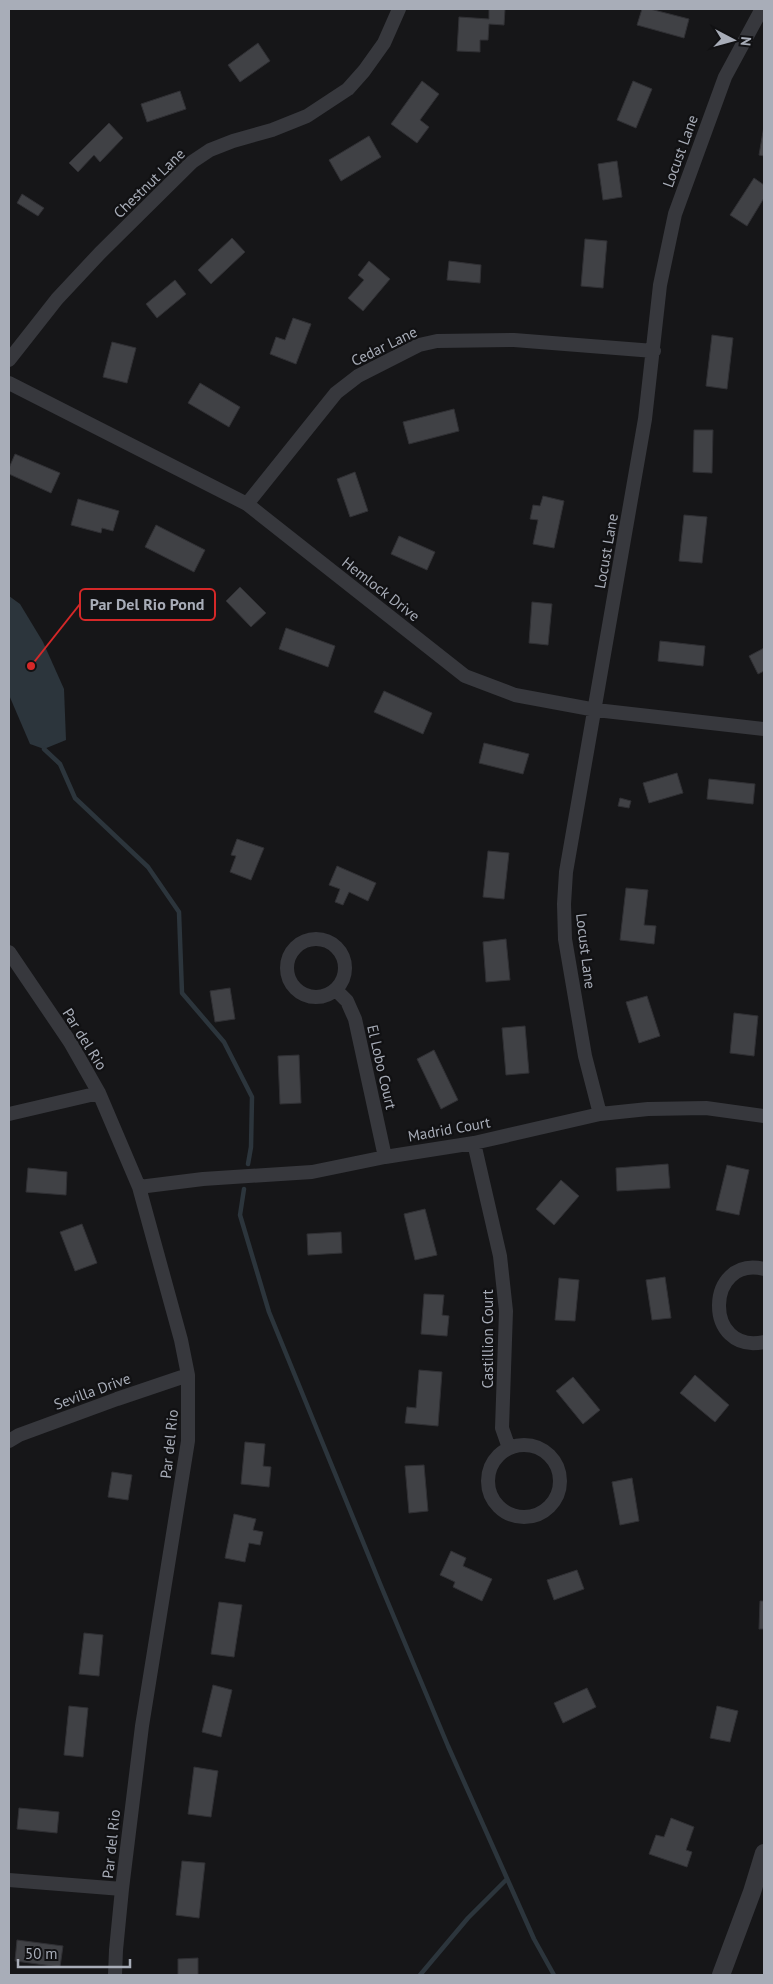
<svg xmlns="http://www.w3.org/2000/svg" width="773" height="1984" font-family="'PT Sans',sans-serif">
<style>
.water{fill:#2c353c}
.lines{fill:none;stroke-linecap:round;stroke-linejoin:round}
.stream{stroke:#2c353c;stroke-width:4.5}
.building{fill:#404145;stroke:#303034}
.minor{stroke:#37383d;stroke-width:14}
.tertiary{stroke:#37383d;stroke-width:18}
.labels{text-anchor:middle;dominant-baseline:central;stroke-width:4.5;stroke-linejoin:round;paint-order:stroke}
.street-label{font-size:15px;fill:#a8adb8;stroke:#111113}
.leader{fill:none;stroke:#d62828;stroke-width:2}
.callout-dot{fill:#d62828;stroke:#111113;stroke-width:2}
.callout{fill:#111113;stroke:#d62828;stroke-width:2}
.callout-label{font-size:16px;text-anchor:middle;font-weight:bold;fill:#a8adb8}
</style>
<rect width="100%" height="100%" fill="#161618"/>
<path class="water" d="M9 596 20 604 43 642 64 689 66 740 44 749 30 744 9 695Z"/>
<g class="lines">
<path class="stream" d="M44 749 60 764 75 798 148 867 179 912 182 993 224 1042 252 1097 251 1147 248 1164
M244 1189 240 1215 269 1312 381 1586 448 1746 534 1939 554 1975
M420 1975 468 1918 507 1879"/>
</g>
<path class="building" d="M489 9H505L504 25 489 24 488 40H480V52L457 51 459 17 489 19Z
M642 9H650L689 19 684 38 637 25Z
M258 43 270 61 240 82 228 65Z
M422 81 439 94 420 120 429 127 417 143 391 124Z
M633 81 652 89 636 128 617 120Z
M180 91 186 109 147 122 141 104Z
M109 123 123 138 100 162 94 155 78 172 69 163Z
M764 126V156L759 155Z
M369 136 381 157 341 181 329 160Z
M617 161 622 197 603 200 598 164Z
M754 178 764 185V198L747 226 730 215Z
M22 194 44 208 38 216 17 203Z
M232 238 245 252 211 284 198 270Z
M585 239 607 241 603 288 581 286Z
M369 261 390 279 363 311 348 298 364 280 358 275Z
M449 261 481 265 480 283 447 280Z
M175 280 186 294 157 318 146 304Z
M293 318 311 324 296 364 270 354 276 337 285 340Z
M712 335 733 338 727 389 706 386Z
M112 342 136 348 127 383 103 377Z
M200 383 240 407 229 427 188 403Z
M454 409 459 431 409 444 403 422Z
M694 430H713L712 473 693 472Z
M15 454 60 473 51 493 9 474V468Z
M355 472 368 511 350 517 337 479Z
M543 496 564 501 554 548 533 544 538 520 530 519 533 505 540 506Z
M78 499 119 511 113 531 102 528 101 533 71 525Z
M684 515 707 517 702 563 679 561Z
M156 525 205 550 194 572 145 547Z
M399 536 435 552 427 570 391 554Z
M240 587 266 613 251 627 226 601Z
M532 602 552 604 548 645 529 643Z
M286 628 335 646 328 667 279 649Z
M660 641 705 646 703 666 658 661Z
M764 648V671L758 674 749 656Z
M384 691 432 713 423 734 374 712Z
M484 743 529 754 523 774 479 763Z
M677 773 683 793 649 803 643 783Z
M709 779 755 784 753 804 707 799Z
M620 798 631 801 629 808 618 806Z
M237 839 264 848 251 880 230 872 236 856 231 855Z
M488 851 509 853 504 899 483 897Z
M337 866 376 883 368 901 349 892 343 905 335 902 340 889 329 885Z
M626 888 648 890 644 925 656 926 654 944 620 940Z
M506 939 510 980 486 982 483 942Z
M230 988 235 1019 215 1022 210 991Z
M647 996 660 1036 639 1043 626 1002Z
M734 1013 758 1016 754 1056 730 1053Z
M525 1026 529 1073 506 1075 502 1028Z
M434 1050 458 1100 441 1109 417 1059Z
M299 1055 301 1103 280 1104 278 1056Z
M668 1164 670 1188 617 1191 616 1168Z
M727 1165 749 1170 739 1215 716 1210Z
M28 1168 67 1172 66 1195 26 1192Z
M561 1180 579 1196 554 1225 536 1209Z
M425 1209 437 1255 415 1260 404 1214Z
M82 1224 97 1263 75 1271 60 1232Z
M341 1232 342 1253 308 1255 307 1234Z
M665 1277 671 1318 652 1320 646 1280Z
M559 1278 579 1280 575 1321 555 1320Z
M424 1294 444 1295 442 1315 449 1316 447 1336 421 1334Z
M419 1370 442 1372 438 1426 405 1423 407 1407 416 1408Z
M695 1375 729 1405 715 1422 680 1393Z
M573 1377 600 1410 583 1424 556 1391Z
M245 1442 265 1444 263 1466 271 1467 269 1487 241 1484Z
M424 1465 428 1511 409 1513 405 1466Z
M112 1472 132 1475 128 1500 108 1497Z
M632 1478 639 1521 620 1525 612 1482Z
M234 1514 256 1519 253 1530 263 1532 260 1545 249 1543 245 1562 225 1558Z
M451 1551 466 1558 463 1566 492 1579 482 1601 453 1587 455 1582 440 1575Z
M577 1570 584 1589 554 1600 547 1580Z
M760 1601H764V1629H759Z
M219 1602 242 1605 234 1657 211 1654Z
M84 1633 103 1635 99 1676 79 1674Z
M213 1685 232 1690 221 1737 202 1732Z
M587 1688 596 1707 563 1723 554 1703Z
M69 1706 88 1708 83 1757 64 1755Z
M717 1706 738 1711 730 1742 710 1738Z
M194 1767 218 1771 211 1817 188 1814Z
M19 1808 59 1812 57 1833 17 1829Z
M671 1818 694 1827 686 1850 692 1852 687 1867 649 1854 656 1835 664 1837Z
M182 1861 205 1863 199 1918 176 1915Z
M17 1940 63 1946 60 1967 15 1961Z
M198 1958V1975H178V1959Z"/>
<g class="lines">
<path class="minor" d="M9 360 57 299 100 253 192 162 210 150 233 141 272 130 307 116 348 89 364 71 384 43 399 9
M9 383 247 504 465 676 515 695 596 710 764 729
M247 504 336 393 358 376 419 345 437 341 514 340 654 351
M287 968a29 29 0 1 1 58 0a29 29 0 1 1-58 0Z
M9 952 70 1042 99 1093 139 1187 181 1340 188 1375V1441L142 1726 122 1889 116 1950 115 1975
M336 990 347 1001 355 1019 385 1157
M9 1114 99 1093
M600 1114 585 1056 565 939 564 904 566 872 645 419 660 285 675 214 725 77 759 14 764 9
M474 1143 500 1256 506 1311 502 1428 509 1448
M139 1187 203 1179 312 1172 385 1157 474 1143 600 1114 648 1109 706 1108 764 1116
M764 1269C705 1255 703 1355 764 1342
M9 1441 19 1435 117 1399 188 1375
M488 1481a36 36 0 1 1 72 0a36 36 0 1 1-72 0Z
M9 1880 122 1889"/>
<path class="tertiary" d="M721 1975 752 1892 764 1853"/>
</g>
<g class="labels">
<g class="street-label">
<text transform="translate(680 151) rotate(-70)">Locust Lane</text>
<text transform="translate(149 183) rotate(-44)">Chestnut Lane</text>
<text transform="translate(384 346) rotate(-26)">Cedar Lane</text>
<text transform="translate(606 551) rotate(-80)">Locust Lane</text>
<text transform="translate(381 589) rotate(38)">Hemlock Drive</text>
<text transform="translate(586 951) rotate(83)">Locust Lane</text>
<text transform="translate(85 1039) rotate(58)">Par del Rio</text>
<text transform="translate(382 1067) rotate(77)">El Lobo Court</text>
<text transform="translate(449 1129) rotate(-10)">Madrid Court</text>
<text transform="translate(487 1339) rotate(-90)">Castillion Court</text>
<text transform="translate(92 1391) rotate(-20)">Sevilla Drive</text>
<text transform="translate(169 1444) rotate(-84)">Par del Rio</text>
<text transform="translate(111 1844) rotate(-84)">Par del Rio</text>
</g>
</g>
<path class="leader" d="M31 666L80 604"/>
<circle class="callout-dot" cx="31" cy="666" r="5"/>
<rect class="callout" x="80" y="589" width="135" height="31" rx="5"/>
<g class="callout-label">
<text x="147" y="610">Par Del Rio Pond</text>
</g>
<rect width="773" height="1984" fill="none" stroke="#a8adb8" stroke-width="20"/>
<g transform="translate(733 40) rotate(96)" stroke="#111113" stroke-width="4" paint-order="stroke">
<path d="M0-4L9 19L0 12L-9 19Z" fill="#a8adb8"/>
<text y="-8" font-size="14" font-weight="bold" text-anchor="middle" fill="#a8adb8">N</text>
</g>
<path d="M18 1959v8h112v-8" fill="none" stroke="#a8adb8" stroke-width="2.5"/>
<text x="25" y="1959" font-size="15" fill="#a8adb8" stroke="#111113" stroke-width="4" paint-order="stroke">50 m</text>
</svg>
